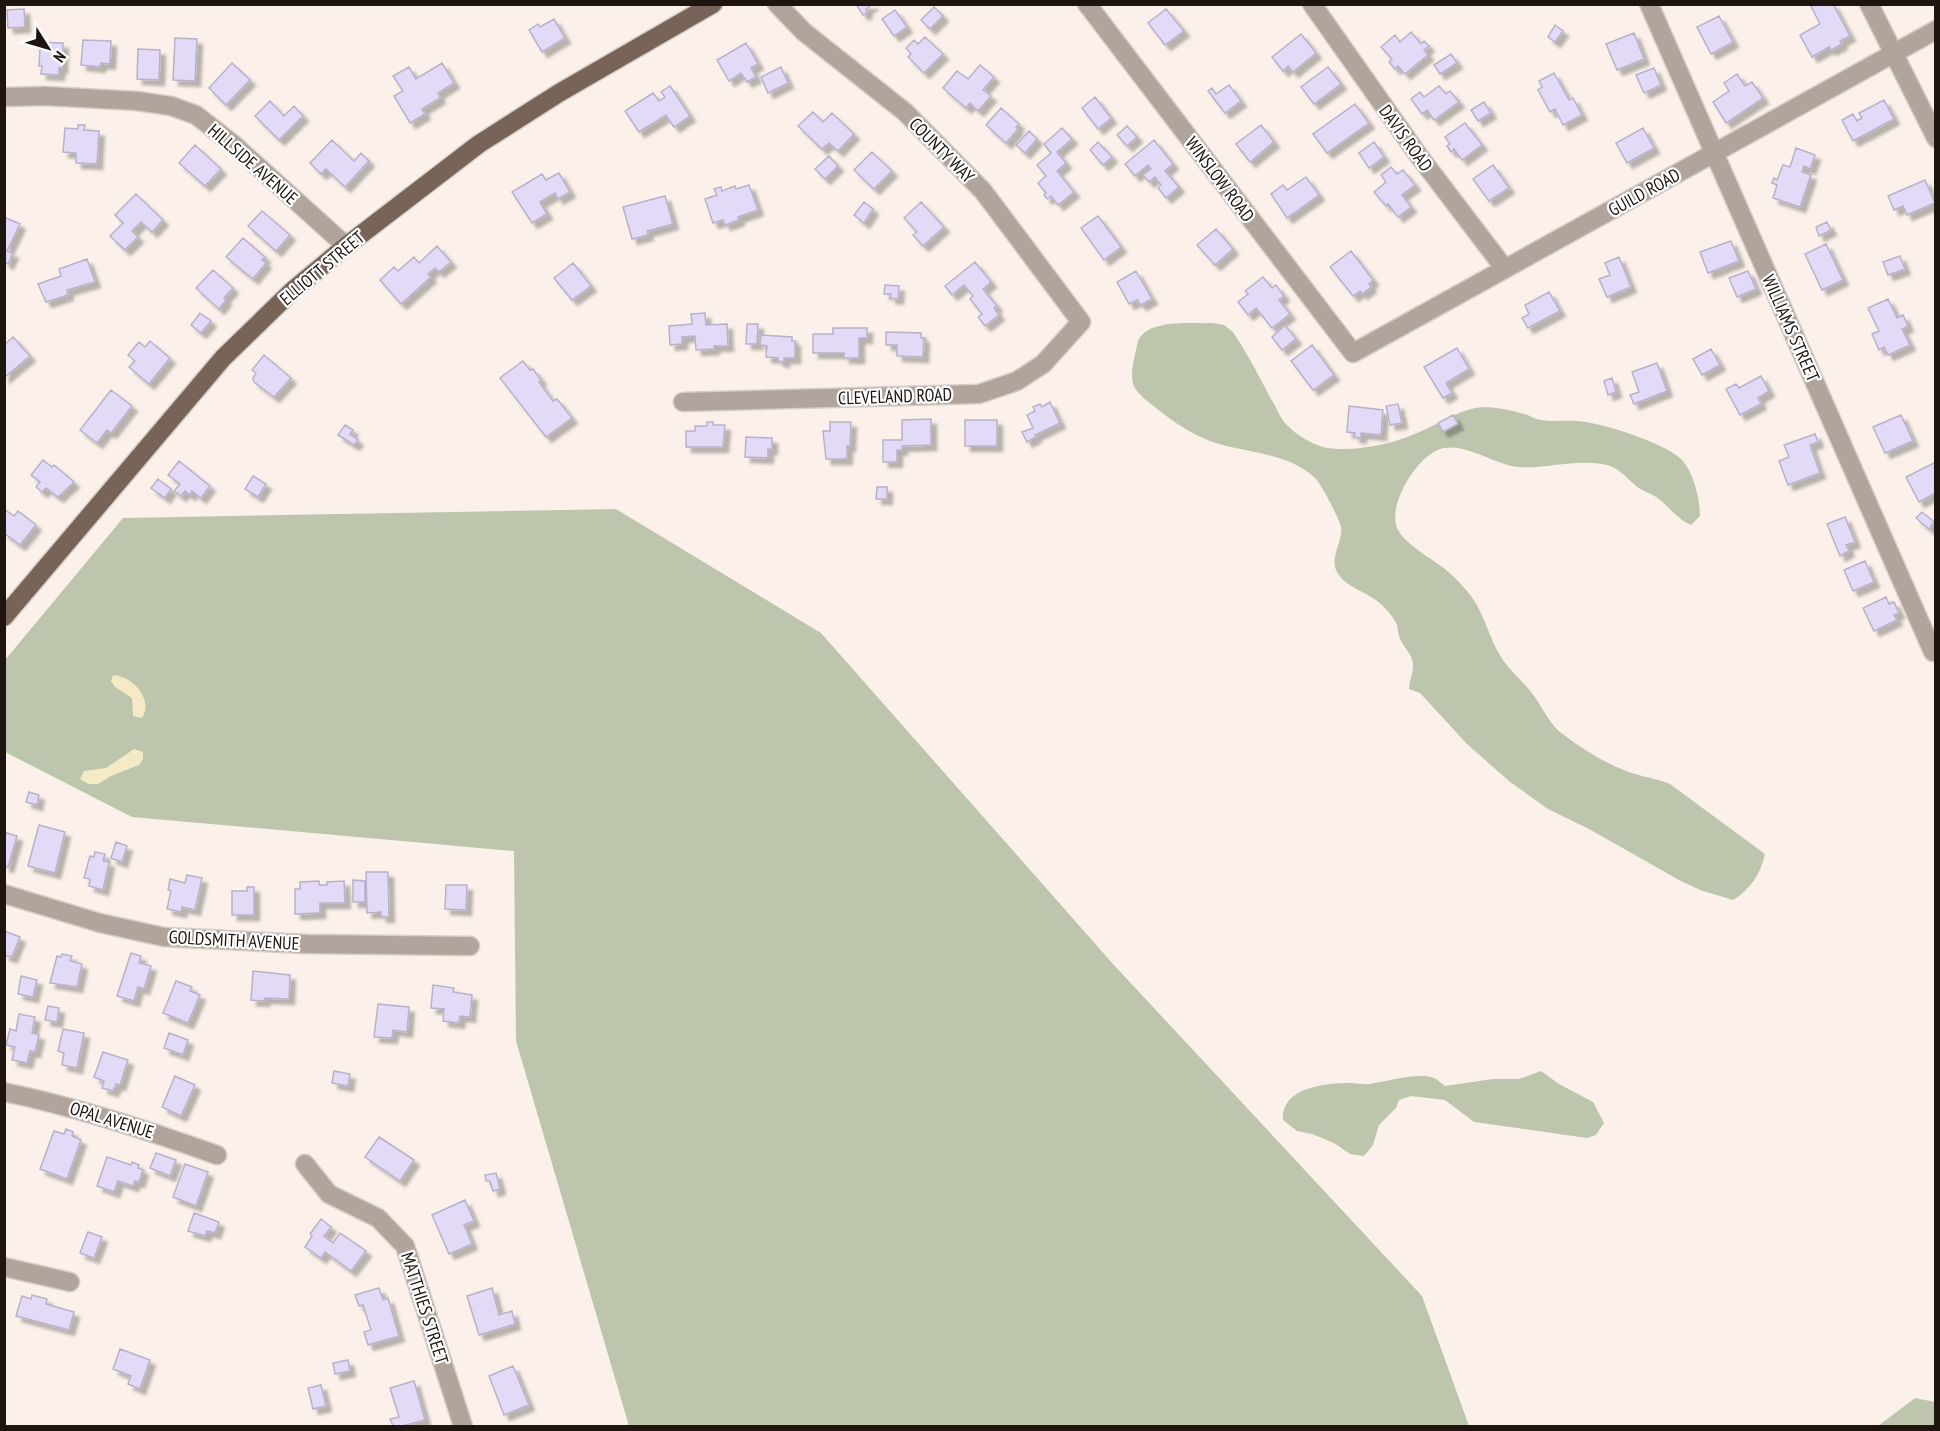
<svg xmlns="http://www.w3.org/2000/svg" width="1940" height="1431" font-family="'PT Sans Narrow',sans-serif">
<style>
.green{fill:#bdc6ad}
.sand{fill:#f4eac5}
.building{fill:#e3daf8;stroke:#b9b1ca;stroke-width:1.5;filter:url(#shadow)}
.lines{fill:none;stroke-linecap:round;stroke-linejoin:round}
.minor-casing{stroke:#d7cec7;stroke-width:21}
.primary-casing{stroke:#d7cec7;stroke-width:21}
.minor{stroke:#b0a49d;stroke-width:18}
.primary{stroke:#776357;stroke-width:18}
.labels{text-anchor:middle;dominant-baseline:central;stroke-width:4.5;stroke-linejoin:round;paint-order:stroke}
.street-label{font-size:18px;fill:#1d150e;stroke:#fff}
</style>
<defs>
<filter id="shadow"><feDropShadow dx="5.5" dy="5.5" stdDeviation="1.5" flood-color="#0004"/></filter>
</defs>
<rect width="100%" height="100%" fill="#fbf1ea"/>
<path class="green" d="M1213 323 1224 325 1233 332C1247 353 1259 376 1271 399 1276 406 1279 416 1285 423 1294 433 1309 443 1323 447 1348 453 1389 445 1412 435 1434 427 1452 413 1475 408 1488 406 1507 409 1520 413 1528 414 1533 419 1541 420 1553 422 1566 420 1578 421 1602 423 1667 443 1683 461 1694 474 1700 500 1700 516L1691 525C1677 519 1669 506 1656 497 1650 493 1642 491 1636 486 1627 478 1620 469 1607 465 1577 458 1547 469 1517 467 1493 464 1461 440 1438 450 1417 458 1390 501 1396 525 1400 542 1433 559 1446 570 1455 577 1464 587 1471 596 1485 615 1489 638 1501 657 1509 670 1522 680 1531 692 1541 704 1548 722 1560 732 1582 749 1609 766 1635 774 1647 778 1659 779 1670 784L1765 854C1761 873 1750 890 1733 900L1700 890 1679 880 1589 829 1548 809 1510 782 1467 744 1420 693 1409 689C1409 681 1413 674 1413 667 1414 656 1404 648 1400 639 1398 634 1398 630 1397 625 1393 615 1382 604 1373 598 1362 591 1344 585 1337 572 1329 558 1343 542 1341 527 1339 518 1322 486 1316 479 1291 454 1251 453 1219 444 1197 438 1173 422 1156 408 1149 402 1138 395 1134 386 1129 374 1135 357 1137 345 1142 318 1191 324 1213 323Z
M616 509 821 633 1113 964 1422 1296 1469 1426H629L516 1041 514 851 132 817 5 752V660L123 518Z
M1541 1071 1559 1084 1593 1102 1604 1123 1596 1135 1587 1138 1474 1122 1445 1100 1411 1096 1399 1100 1396 1108 1379 1125 1373 1145 1364 1156 1350 1154 1334 1143 1312 1134 1297 1131 1283 1120C1281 1087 1326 1083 1351 1083 1357 1083 1363 1085 1369 1084 1386 1082 1418 1072 1434 1078 1437 1079 1442 1084 1445 1086L1493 1079H1519Z
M1915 1398 1935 1402V1426H1878Z"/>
<path class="sand" d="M113 675C133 676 154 700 142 718L133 716 132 698 115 687 111 681Z
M134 749 143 752V759L139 765 111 776 98 784H88L80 779 84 771 106 768Z"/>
<path class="building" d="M856 4H873L866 9 867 12 863 15Z
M1810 4H1833L1850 36 1840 41 1842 44 1831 50 1829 47 1812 57 1800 35 1820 24Z
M934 7 943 16 930 29 921 20Z
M24 9 25 27 8 28 7 10Z
M1166 9 1184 31 1165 45 1148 23Z
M895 10 907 27 894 36 882 19Z
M1719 16 1733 42 1711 54 1697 27Z
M554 19 565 38 542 52 529 30 538 24 540 27Z
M1555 25 1563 31 1555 42 1548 37Z
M1411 32 1421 44 1424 41 1429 46 1424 50 1428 55 1405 74 1398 66 1395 69 1389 62 1392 59 1381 47 1395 35 1400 42Z
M1634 33 1644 59 1617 70 1606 44Z
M1301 34 1316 53 1293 72 1288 66 1283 71 1272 57Z
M925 37 943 54 924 73 908 57 911 54 906 48 914 40 918 44Z
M175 38 197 39 195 81 173 80Z
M83 40 111 41 110 64 101 63 100 67 81 65Z
M37 42 63 43 62 68H59V75L41 74 42 66H39L40 49 37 48Z
M746 43 758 64 751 68 756 77 747 82 741 73 729 81 717 60Z
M138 49 160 50 159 80 137 79Z
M1451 54 1457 63 1440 74 1434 65Z
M232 63 250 80 226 105 209 88Z
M442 63 454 83 438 93 440 98 422 109 425 114 410 123 394 96 403 91 393 76 409 67 416 79Z
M980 65 994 77 983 90 991 96 978 111 970 103 966 108 943 88 957 71 968 79Z
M781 67 788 83 768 93 761 77Z
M1328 67 1341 84 1314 104 1301 87Z
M1654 68 1661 85 1644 93 1636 75Z
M1554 73 1569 100 1573 98 1582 115 1563 125 1555 109 1550 112 1538 90 1542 87 1539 81Z
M1737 74 1745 86 1752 82 1763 98 1726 123 1713 102 1729 91 1724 83Z
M1229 85 1241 101 1225 113 1208 91 1212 88 1216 94Z
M670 86 690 116 674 127 666 115 639 132 625 111 653 93 659 101 665 97 661 92Z
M1439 86 1446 94 1450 91 1459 102 1434 120 1427 110 1422 114 1411 99 1420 92 1424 97Z
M1095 97 1111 118 1098 129 1082 108Z
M1884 100 1894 119 1853 141 1842 120 1853 114 1857 121 1862 118 1859 113Z
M270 101 284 116 294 106 303 116 279 140 255 116Z
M1484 102 1491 113 1478 121 1471 110Z
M1355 104 1369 123 1327 153 1313 134Z
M1001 108 1019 124 1016 127 1018 129 1006 143 986 125Z
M813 112 823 122 832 113 854 134 838 151 829 143 822 149 798 126Z
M1465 123 1482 145 1462 160 1454 149 1451 152 1447 146 1450 144 1445 137Z
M78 125H85L84 130 99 131 97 164 76 163V153L63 152 65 128 78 129Z
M1261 125 1274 142 1250 162 1236 144Z
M1127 126 1137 137 1127 146 1117 135Z
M1062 128 1072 139 1057 152 1066 163 1057 171 1074 192 1058 205 1051 196 1047 199 1044 195 1046 193 1038 183 1046 176 1037 165 1051 153 1044 144Z
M1643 128 1654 148 1627 163 1616 143Z
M1029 131 1037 139 1025 153 1016 145Z
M332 140 354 161 361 153 369 161 345 187 326 169 321 174 310 163Z
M1154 140 1173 164 1165 171 1179 187 1166 198 1158 188 1161 185 1155 177 1149 182 1143 175 1151 169 1148 165 1135 176 1125 164Z
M1098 142 1112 157 1103 165 1090 150Z
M1374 142 1384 157 1369 168 1359 153Z
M195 145 221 169 205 186 179 163Z
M1796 148 1815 155 1810 169 1804 166 1802 172 1811 175 1800 207 1773 198 1777 185 1772 183 1774 178 1777 180 1783 165 1790 167Z
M872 152 892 171 874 189 854 170Z
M829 156 838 166 825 179 815 169Z
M1493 165 1509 188 1489 201 1473 179Z
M1391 167 1397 174 1403 170 1415 185 1402 195 1411 207 1398 217 1388 204 1386 206 1374 192 1386 182 1381 175Z
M559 173 570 192 558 199 555 193 540 202 547 214 532 223 512 192 542 174 546 180Z
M1306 177 1319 195 1287 218 1271 194 1283 185 1287 190Z
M1925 180 1935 203 1907 215 1903 206 1894 210 1888 196Z
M749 185 758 210 738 217 739 220 725 225 723 220 713 223 705 199 717 195 714 189 721 187 722 191 735 186 736 189Z
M136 194 163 220 152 232 141 222 132 231 138 237 125 250 110 236 123 223 115 215Z
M665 196 673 224 647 231 648 235 632 239 623 207Z
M864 202 873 209 864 223 854 215Z
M921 202 944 227 923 246 913 235 917 232 904 218Z
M262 211 290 235 276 251 248 226Z
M1098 216 1121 247 1104 260 1081 228Z
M4 217 20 224 7 251 13 253 8 264 4 262Z
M1827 222 1831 230 1819 236 1816 227Z
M1216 229 1233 249 1215 265 1197 245Z
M243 238 265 257 262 260 266 263 253 279 226 257Z
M1731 241 1739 261 1708 273 1700 252Z
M1826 244 1843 280 1822 290 1805 254Z
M437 246 451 262 439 272 435 268 428 274 431 277 401 304 380 280 394 267 398 271 414 257 419 263Z
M1351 251 1373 280 1369 284 1371 287 1362 294 1360 291 1353 296 1330 267Z
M1900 256 1905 269 1888 275 1883 262Z
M1619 257 1631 287 1607 297 1599 279 1610 275 1605 263Z
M87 259 95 282 67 290 68 295 46 302 38 284 61 276 59 269Z
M975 262 991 282 983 289 997 306 994 308 999 315 985 326 978 317 982 314 970 299 973 296 964 285 952 295 945 286Z
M573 263 591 286 572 300 554 278Z
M213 270 233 288 224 298 226 300 219 309 196 288Z
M1136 271 1152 299 1141 305 1137 300 1129 304 1117 282Z
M1748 271 1756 289 1737 297 1729 278Z
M1263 277 1272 288 1276 285 1284 296 1279 300 1290 314 1272 328 1256 308 1248 315 1238 302 1248 294 1245 291Z
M885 285 899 286 898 299 890 298 891 294H884Z
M1549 292 1560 311 1528 328 1522 318 1529 314 1525 305Z
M1888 299 1897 318 1903 315 1908 326 1902 329 1910 345 1888 355 1884 347 1879 350 1872 334 1879 331 1868 308Z
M200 313 211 321 201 333 191 325Z
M705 313 706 325 727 324 728 346H714V349L696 350 695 336 682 337V344L670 345 669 326 692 324 691 314Z
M747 324H758L757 344H746Z
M1285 325 1296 339 1282 350 1272 337Z
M833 328H867V338H859V358H844V353H813V334H833Z
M886 332 921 333V338H924L923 357 897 356V345H886Z
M761 335 792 337V341H795V358H784V362L778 361V358L766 357 767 346 760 345Z
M13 337 30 356 4 378V345Z
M150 341 170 358 149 384 129 367 135 361 128 355 139 342 145 347Z
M1312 345 1334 375 1313 390 1291 361Z
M1457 348 1469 369 1446 383 1452 393 1443 398 1424 367Z
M1711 349 1720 365 1702 375 1693 359Z
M264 355 291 378 274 397 254 382 253 378 256 373 252 370Z
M523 361 530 370 533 369 541 380 539 382 553 401 557 399 572 418 546 437 500 378Z
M1657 363 1667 391 1634 404 1630 395 1639 392 1632 372Z
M1761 376 1769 391 1758 398 1761 404 1740 415 1726 389 1736 384 1739 388Z
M1612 378 1616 392 1608 395 1604 381Z
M111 390 132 406 111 433 107 430 97 443 80 430Z
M1050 402 1060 423 1035 435 1036 437 1027 442 1022 432 1033 428 1027 415 1035 411 1033 407 1040 404 1042 407Z
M1398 404 1402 423 1390 425 1386 406Z
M1349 406 1383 410 1381 435 1361 433V438L1354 437 1355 433 1347 432Z
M1453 415 1458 424 1443 432 1438 423Z
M1901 415 1913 441 1885 453 1873 427Z
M931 419V445L902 446V450H897V462H883V440H902V420Z
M965 420H997V446H965Z
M707 422H713V425H725L723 447H686V431H695V426H707Z
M830 422H851L850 446H847V459H826L823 431H830Z
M345 425 353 430 350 434 358 440 354 445 338 435Z
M1815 434 1818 442 1810 445 1820 473 1788 485 1779 461 1789 457 1784 445Z
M746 437 772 438V449H768V458L745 457Z
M43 460 52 467 54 465 74 482 58 497 46 488 42 492 36 487 40 482 31 475Z
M179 461 210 486 201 498 192 491 190 495 185 491 181 496 174 491 180 484 168 475Z
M1936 462V493L1919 502 1906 477Z
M253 476 266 484 258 497 245 489Z
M158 479 171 489 165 498 151 488Z
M877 487H887V499H876Z
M4 509 14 516 18 511 36 525 20 545 4 533Z
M1922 512 1934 522 1929 529 1916 518Z
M1845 517 1855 542 1846 545 1849 551 1840 556 1827 524Z
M1865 561 1874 582 1853 591 1844 570Z
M1886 597 1889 604 1894 602 1899 613 1894 615 1897 620 1874 631 1863 608Z
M29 792 39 795 37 805 26 802Z
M39 825 65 832 55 873 28 866Z
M4 832 17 836 8 867 4 866Z
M116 842 127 846 122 862 111 858Z
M95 852 105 854 103 861 109 862 103 890 89 886 90 879 84 878 90 856 94 857Z
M366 872H388L389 917H381V912L367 913Z
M187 875 202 878 195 910 182 907 181 912 167 909 171 891 168 890 170 879 185 883Z
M353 880 365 881V902H353Z
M319 881V885H327V882L344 881 345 903H320V913L295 914V889H300V882Z
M446 885H467L466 910 445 909Z
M247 887H254V915H232V891H247Z
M4 931 20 937 12 957 4 955Z
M131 953 141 956 139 963 151 966 144 989 138 987 134 1001 117 996Z
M62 954 72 956 70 961 82 964 77 987 50 983 57 956 61 957Z
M253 971 290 975 289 999 265 998 264 1001 251 1000Z
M21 976 37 980 33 997 18 994Z
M176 981 192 987 190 991 200 995 188 1023 163 1013Z
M433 985 454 988 453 992 472 995 470 1017 460 1016 459 1023 443 1021 444 1009 431 1008Z
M378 1004 409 1007 407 1032 393 1030 392 1038 374 1037Z
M48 1006 59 1008 57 1022 45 1020Z
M19 1014 35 1017 32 1033 39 1035 35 1052 30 1051 27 1063 12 1060 15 1047 6 1045 10 1029 16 1031Z
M63 1029 84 1033 77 1068 62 1065 64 1053 58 1051Z
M169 1033 188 1040 183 1055 164 1048Z
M103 1052 128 1060 120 1085 116 1084 113 1091 102 1088 104 1081 94 1077Z
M334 1071 350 1074 348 1086 332 1083Z
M175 1076 195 1085 181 1116 162 1107Z
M66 1129 73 1132 72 1136 81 1140 67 1179 40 1169 54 1131 64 1134Z
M379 1137 414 1160 400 1181 365 1157Z
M156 1153 176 1160 170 1176 150 1168Z
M107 1157 131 1165 132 1162 139 1165 138 1168 143 1170 139 1182 135 1181 133 1186 118 1181 114 1192 97 1186Z
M185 1164 208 1172 196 1206 173 1197Z
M496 1173 500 1189 493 1191 490 1181H486L485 1175Z
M465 1200 474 1221 464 1225 472 1244 449 1254 432 1215Z
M194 1213 219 1222 215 1233 207 1231 205 1236 188 1231Z
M321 1219 331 1227 324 1236 333 1243 340 1233 366 1251 351 1271 325 1252 321 1258 305 1247 312 1236 310 1234Z
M88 1232 102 1237 94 1258 80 1253Z
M379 1288 383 1300 388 1298 399 1336 368 1345 364 1332 371 1330 363 1305 359 1306 355 1295Z
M492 1288 499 1315 512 1311 515 1324 479 1335 467 1296Z
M32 1295 47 1299 46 1304 74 1312 69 1330 16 1316 22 1296 31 1299Z
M120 1349 150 1360 140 1389 128 1384 131 1376 113 1369Z
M348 1360 350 1371 335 1374 333 1363Z
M513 1366 529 1405 504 1415 489 1376Z
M414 1381 425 1420 402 1426H393L390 1419 399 1417 390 1388Z
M321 1385 326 1406 313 1409 308 1388Z"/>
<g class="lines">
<defs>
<path id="minor" d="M1087 4 1353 353 1936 30
M1312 4 1419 156 1505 269
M1649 4 1933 652
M1869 4 1936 138
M4 97 45 96 137 101 171 106 196 115 233 144 346 246
M683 402 979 394 1017 381 1043 364 1081 322 983 191 905 112 804 32 777 4
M4 894 100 923 164 937 307 944 470 946
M4 1092C77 1107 147 1130 217 1155
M305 1164 329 1194 378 1218 405 1246 463 1426
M4 1267 70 1282"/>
<path id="primary" d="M4 617 223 358 292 291 346 246 479 144 559 93 713 4"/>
</defs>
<use href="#minor" class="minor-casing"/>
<use href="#primary" class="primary-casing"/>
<use href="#minor" class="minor"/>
<use href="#primary" class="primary"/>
</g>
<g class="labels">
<g class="street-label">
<text transform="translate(1406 138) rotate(54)">DAVIS ROAD</text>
<text transform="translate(942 150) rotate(45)">COUNTY WAY</text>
<text transform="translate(253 164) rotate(41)">HILLSIDE AVENUE</text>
<text transform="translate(1220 179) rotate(53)">WINSLOW ROAD</text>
<text transform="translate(1644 192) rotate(-29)">GUILD ROAD</text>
<text transform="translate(322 268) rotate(-40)">ELLIOTT STREET</text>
<text transform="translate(1791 328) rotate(66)">WILLIAMS STREET</text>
<text transform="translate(895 396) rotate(-2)">CLEVELAND ROAD</text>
<text transform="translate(234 940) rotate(3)">GOLDSMITH AVENUE</text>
<text transform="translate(112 1120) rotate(17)">OPAL AVENUE</text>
<text transform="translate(425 1308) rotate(72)">MATTHIES STREET</text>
</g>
</g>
<rect width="1940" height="1431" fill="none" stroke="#1d150e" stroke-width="12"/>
<g transform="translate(48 48) rotate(127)" stroke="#ffffff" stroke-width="4.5" paint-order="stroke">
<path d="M0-4.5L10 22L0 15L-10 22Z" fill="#1d150e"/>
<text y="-9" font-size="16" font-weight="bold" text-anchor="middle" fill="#1d150e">N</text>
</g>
</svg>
